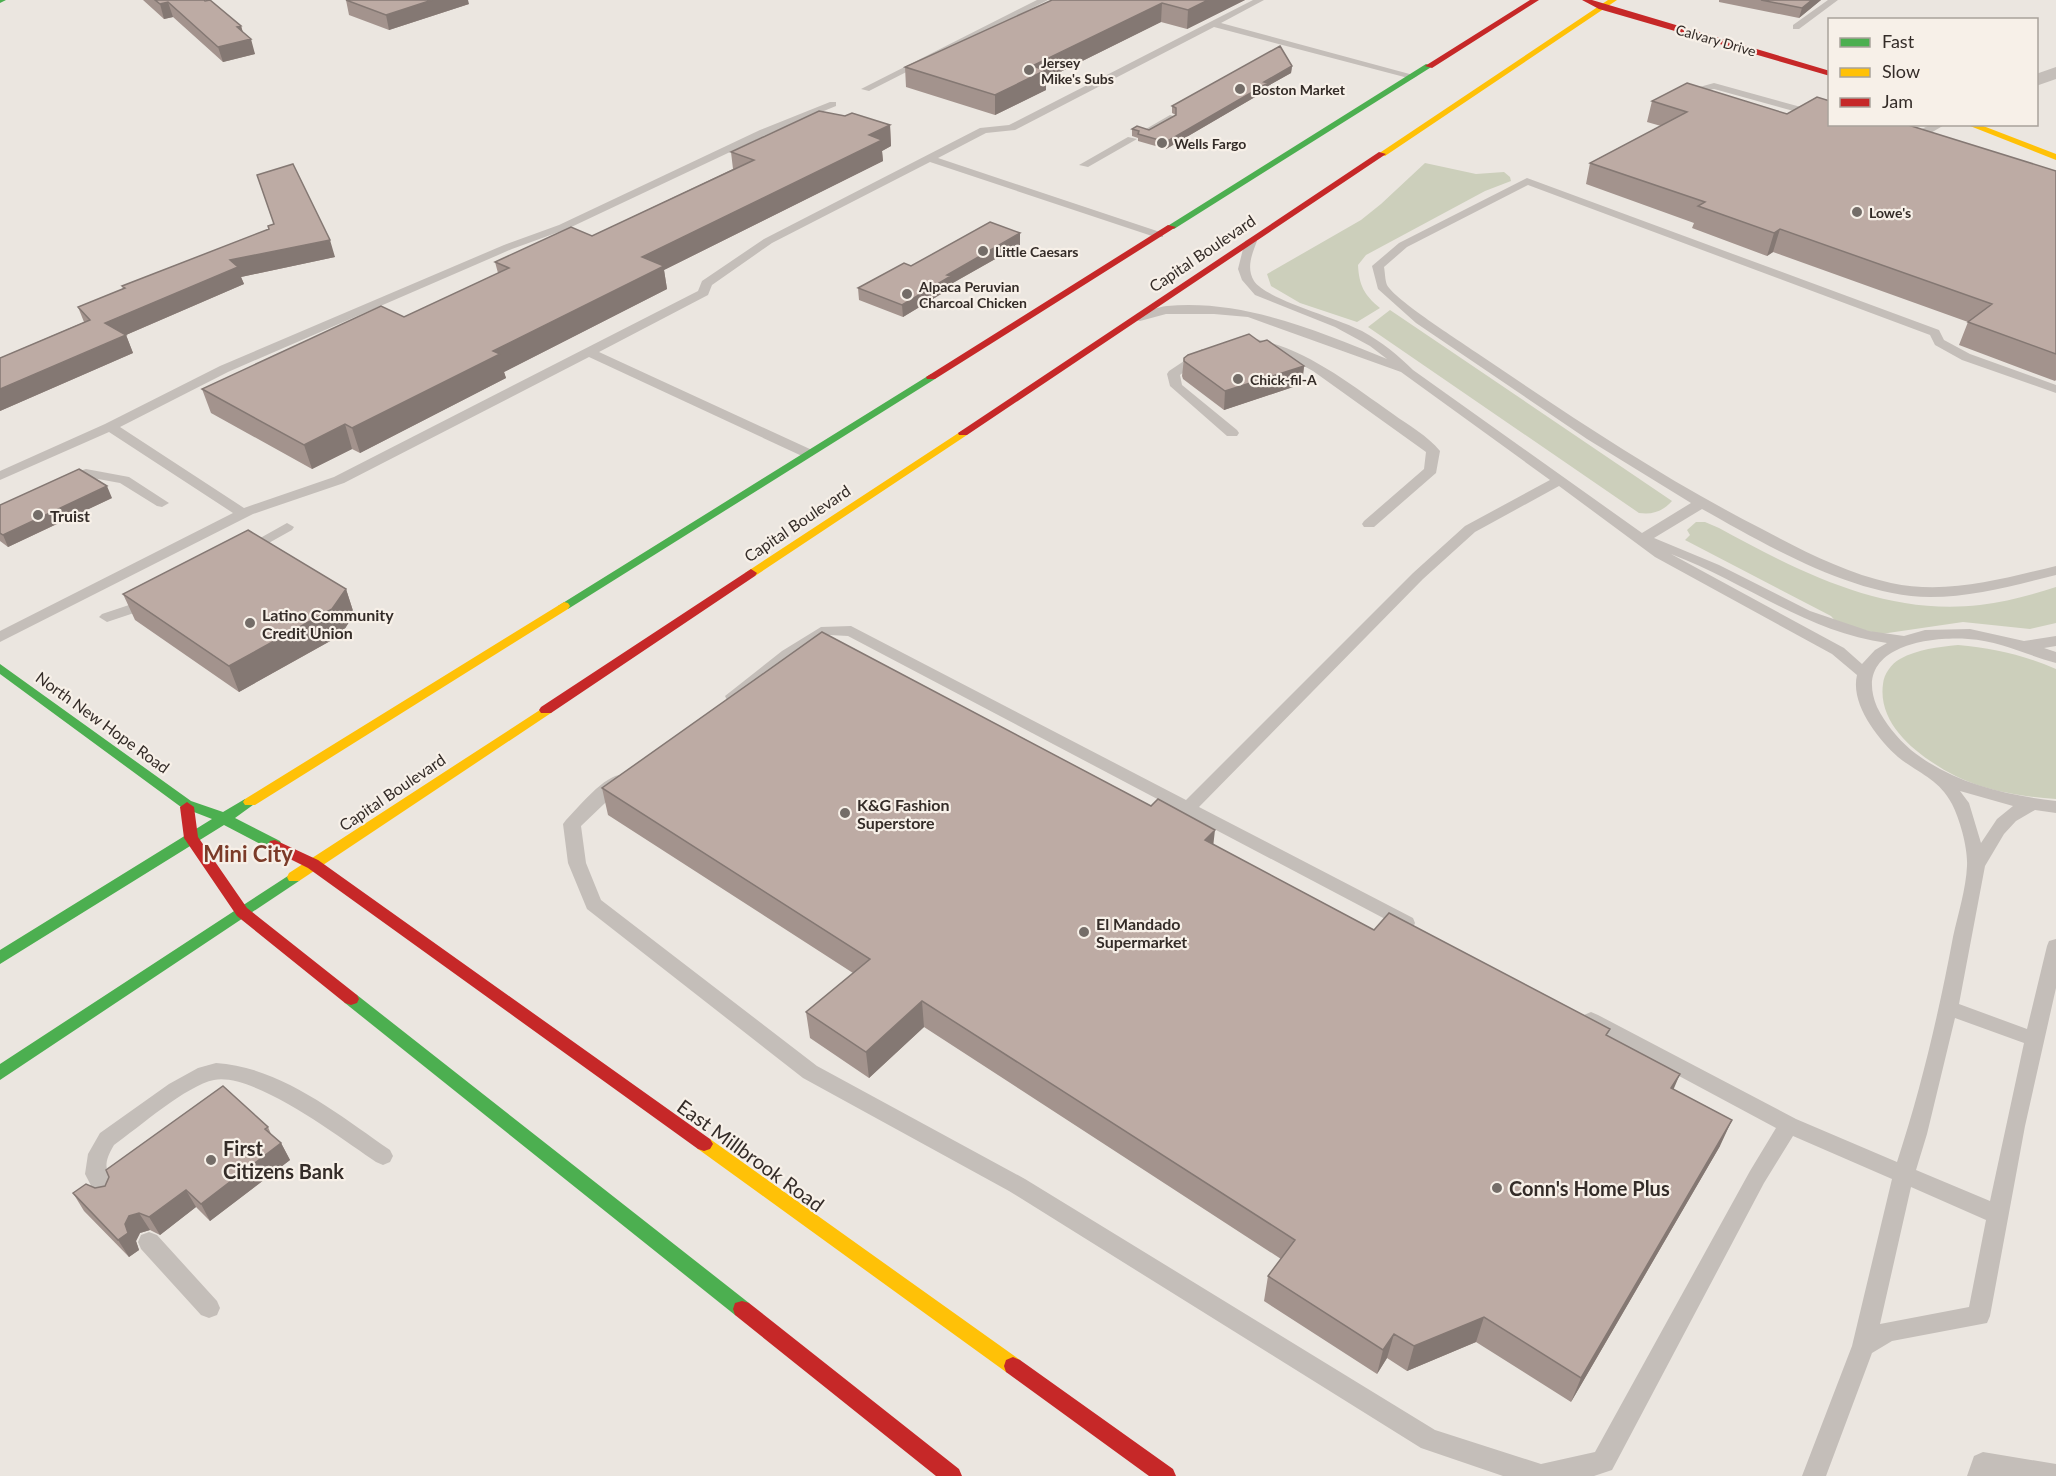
<svg xmlns="http://www.w3.org/2000/svg" width="2056" height="1476" font-family="Lato,sans-serif">
<style>
.green{fill:#cccfbb}
.lines{fill:none;stroke-linecap:round;stroke-linejoin:round}
.lane{fill:#c4beb9;fill-rule:evenodd}
.street{fill:#c4beb9;fill-rule:evenodd}
.fast{fill:#4caf50;fill-rule:evenodd}
.slow{fill:#ffc107;fill-rule:evenodd}
.jam{fill:#c62828;fill-rule:evenodd}
.wall{fill:#a3938d}
.shaded-wall{fill:#847873}
.building{fill:#bdaba4;stroke:#847873;stroke-width:1.5}
.poi-dot{fill:#746d68;stroke:#f7f0e8;stroke-width:2}
.labels{text-anchor:middle;dominant-baseline:central;stroke-width:4.5;stroke-linejoin:round;paint-order:stroke}
.far-street-label{font-size:14px;fill:#342c28;stroke:#f7f0e8}
.far-poi-label{font-size:14px;font-weight:bold;fill:#342c28;stroke:#f7f0e8;text-anchor:start}
.street-label{font-size:16px;fill:#342c28;stroke:#f7f0e8}
.poi-label{font-size:16px;font-weight:bold;fill:#342c28;stroke:#f7f0e8;text-anchor:start}
.near-poi-label{font-size:20px;font-weight:bold;fill:#342c28;stroke:#f7f0e8;text-anchor:start}
.near-street-label{font-size:20px;fill:#342c28;stroke:#f7f0e8}
.district-label{font-size:22px;font-weight:bold;fill:#7b3b29;stroke:#f7f0e8}
</style>
<rect width="100%" height="100%" fill="#ebe6e0"/>
<path class="green" d="M1425 163 1476 174 1504 172 1510 177 1511 181 1485 191 1366 255 1358 265C1359 285 1364 295 1380 308L1357 322 1300 303 1271 286 1267 274 1361 220 1381 204Z
M1390 310 1672 501C1663 511 1653 515 1639 513L1368 327Z
M1696 522H1705L1719 528C1800 572 1884 616 1980 605 2006 602 2031 595 2056 587V623L2030 629 1963 622 1881 634 1838 624 1831 616 1685 540 1690 535 1687 530Z
M1958 645C1993 648 2023 655 2056 669V799C2015 796 1973 789 1938 766 1909 748 1878 720 1883 684 1884 674 1891 664 1900 659 1918 649 1938 647 1958 645Z"/>
<g class="lines">
<path class="lane" d="M1037 0H1048L869 91 861 89Z
M1253 0H1264L1221 23 1417 76 1412 79 1214 27 1015 130 986 133 938 158 1163 233V237H1155L930 162 772 243 712 285 708 295 599 352 812 450 814 453 812 456H802L589 357 344 483 253 514 0 642V631L233 513 109 432 0 480V471L105 424 220 366 504 245 559 225 760 130 830 102H836V106L768 134 567 229 512 249 228 372 120 427 244 508 334 477 698 291 702 281 764 239 980 128 1009 125Z
M1828 0H1838L1799 29H1793V25Z
M1714 83 1830 115V121L1714 89 1690 94 1685 91Z
M1170 115 1174 116V120L1148 135 1139 133Z
M1932 124H1946L1912 144 1903 142 1911 134Z
M1128 137 1137 139 1088 167 1079 165Z
M1527 178 1939 330 1944 340 1970 354 2056 385V393L1962 360 1935 345 1930 335 1528 185 1407 247 1384 267C1385 272 1385 280 1387 285 1395 300 1460 341 1477 353 1570 416 1662 478 1762 529 1803 551 1846 573 1891 583 1947 595 2002 579 2056 566V575C2015 585 1973 597 1930 597 1853 596 1768 546 1702 509L1654 538 1719 565 1810 611 1869 631 1904 636 1925 630 1970 629 2024 641 2056 636V646L2044 648 2056 652V663C2026 655 2000 641 1968 639 1926 636 1852 648 1877 707 1885 723 1897 738 1911 750 1952 783 2005 795 2056 801V813L2035 810 2016 821 2004 834 1985 866 1959 1004 2027 1029 2047 946 2049 941 2056 939V988L2025 1126 1990 1316 1987 1323 1892 1341 1872 1353 1826 1476H1802L1852 1346 1892 1179 1793 1136 1764 1183 1612 1470 1594 1476H1503L1421 1448 1009 1191 803 1078 587 909 568 863 563 824 566 820C579 807 608 770 626 775L628 779 626 783 581 826 586 863 601 900 817 1066 1025 1179 1435 1430 1541 1464 1595 1452 1750 1171 1776 1128 1584 1025 1581 1020 1584 1015 1591 1012 1598 1015 1796 1119 1897 1162C1921 1089 1939 1012 1953 937 1958 914 1966 889 1967 866 1968 848 1960 820 1952 804 1938 778 1919 774 1898 757 1878 739 1850 704 1857 675L1832 654 1655 557 1559 486 1475 532 1423 579 1199 807 1413 918 1415 923 1413 928 1406 930 848 636 829 635 794 657 739 700H727L725 696 782 651 821 627 851 626 1186 800 1413 573 1465 526 1550 480 1401 372 1248 317 1214 314H1166L1140 321 1136 320V314C1146 312 1157 307 1167 306 1243 299 1318 331 1387 359L1370 346 1335 327 1255 295 1242 280 1238 269 1245 241 1251 238 1257 241C1252 254 1246 268 1254 281 1267 300 1338 318 1362 331 1382 342 1398 355 1413 370L1642 533 1691 503 1587 439 1416 323 1378 289 1372 266 1399 243ZM1671 554C1745 582 1807 632 1887 643L1875 650 1862 664 1844 648ZM1960 791 2013 806 1997 819 1981 843 1969 803ZM1955 1018 2024 1043 1990 1201 1916 1170 1927 1134ZM1911 1187 1986 1220 1969 1307 1880 1324Z
M1256 339C1308 350 1350 384 1393 414 1408 425 1428 436 1440 451L1436 473 1374 527H1364L1362 524 1364 521 1424 469 1426 452 1313 371 1278 352 1252 346 1250 343Z
M1202 349 1208 353 1180 375 1182 385 1237 430 1239 433 1237 436H1227L1170 386 1167 374 1169 371Z
M86 469 129 477 169 503 162 507 157 506 120 483 87 477 66 484 59 480 61 477Z
M287 523 294 527 292 530 251 553 246 554 239 550Z
M150 598 158 603 155 606 107 622 99 617 102 614Z
M216 1063C281 1067 339 1115 390 1150L393 1156 390 1162 383 1165 376 1162C342 1139 254 1072 214 1080 187 1085 138 1128 114 1145 100 1168 108 1173 118 1194L115 1201 107 1203 99 1201 85 1174 88 1154 100 1133 169 1084 198 1068Z
M149 1232 157 1235 217 1301 220 1308 217 1315 209 1318 201 1315 141 1249 138 1242 141 1235Z
M1983 1452 2056 1464V1476H1967L1974 1456Z"/>
<path class="street" d="M2056 67V79L2036 86V74Z"/>
<path class="fast" d="M0 0H6L0 3Z
M1426 64 1433 66 1174 229 1166 227Z
M931 374 936 377 935 379 568 609H560L558 606Z
M0 664 191 801 223 812 245 799H255L257 802 235 818 280 841 282 845 280 849H270L224 825 0 964V950L212 819 181 807 0 674Z
M294 872 299 873 301 877 299 881 0 1080V1064Z
M351 993 357 995 749 1303 751 1309 749 1315 742 1317 735 1315 345 1003 343 999 345 995Z"/>
<path class="slow" d="M1608 0H1617L1385 156 1378 154Z
M1965 124H1978L2056 154V160Z
M963 430 967 431V435L755 576H747L745 573Z
M564 602 568 603 570 606 568 609 255 805H245L243 802 245 799Z
M546 706 553 710 551 713 299 881H289L287 877 289 873Z
M704 1137 710 1139 1020 1360 1022 1366 1020 1372 1013 1375 1006 1372 698 1149 695 1144 698 1139Z"/>
<path class="jam" d="M1530 0H1539L1432 68 1425 66Z
M1582 0H1592L1830 71V76L1599 9Z
M1379 152 1386 154 967 435H959L958 433Z
M1168 225 1176 227 935 379H927L926 377Z
M751 569 757 573 755 576 551 713H541L539 710 541 707Z
M187 802 194 807 198 837 247 908 357 995 359 999 357 1003 351 1005 345 1003 237 916 184 838 180 807Z
M275 840 318 860 710 1139 713 1144 710 1149 704 1151 698 1149 308 868 270 849 268 845 270 841Z
M742 1301 749 1303 959 1469 962 1476H936L735 1315 733 1309 735 1303Z
M1013 1357 1020 1360 1173 1469 1176 1476H1149L1006 1372 1004 1366 1006 1360Z"/>
</g>
<path class="wall" d="M143 0H204L241 26 243 32 255 54 223 62 173 17 164 19Z
M346 0 469 4 389 30 349 15Z
M1052 0H1245L1187 29 1161 22 1046 79V90L995 115 906 87 905 67Z
M1719 0H1821L1799 18 1719 2Z
M1292 66 1291 73 1268 86 1267 90 1166 149 1138 141V138L1132 136V129L1149 130 1176 115 1172 113V106Z
M1652 101 1787 114 2056 171V380L2055 381 1959 345 1968 322 1773 252 1767 256 1692 228 1694 223 1586 184 1590 163 1661 126 1647 122Z
M890 125 891 146 882 151 883 161 664 270 667 289 504 372 506 378 360 453 352 449 312 469 211 413 202 389 404 317 498 273 495 262 592 236 733 169 731 152Z
M257 175 335 257 241 277 244 284 126 335 133 353 0 411V358L84 322 78 307 123 289 122 286 269 229 274 224Z
M1020 233V245L951 284V288L903 317 859 300 858 288 911 266Z
M1260 342 1304 366 1302 384 1224 410 1183 379 1182 376 1184 358Z
M112 498 8 547 0 541V505Z
M346 589 354 614 341 635 239 692 135 620 123 594Z
M602 788 1214 845 1374 930 1608 1036 1674 1089 1720 1146 1571 1402 1476 1342 1407 1371 1387 1358 1377 1374 1264 1301 1268 1276 1281 1259 924 1027 869 1078 810 1038 806 1012 853 973 608 815Z
M268 1127 271 1134 281 1143 290 1160 210 1221 196 1207 160 1235 150 1230 140 1233 136 1241 139 1250 129 1257 84 1211 73 1193 105 1186Z"/>
<path class="shaded-wall" d="M432 0H468L469 4 389 30 386 15Z
M1208 0H1245L1187 29 1188 10Z
M1812 0H1821L1799 18 1802 8Z
M168 2 173 17 164 19 160 4Z
M1162 3 1161 22 1046 79V90L995 115V95L1032 66Z
M241 26 245 41 251 39 255 54 223 62 218 47 237 27Z
M1292 66 1291 73 1268 86 1267 90 1166 149V142Z
M890 125 891 146 882 151 883 161 664 270 667 289 504 372 506 378 360 453 352 428 493 351 642 257 869 135Z
M1780 229 1773 252 1767 256 1774 233Z
M1020 233V245L951 284V288L903 317 902 305 947 275Z
M330 240 335 257 241 277 244 284 112 341 105 323 230 260Z
M126 335 133 353 0 411V389Z
M1304 366 1302 384 1224 410 1225 391Z
M345 424 352 449 312 469 304 445Z
M107 486 112 498 8 547 3 535Z
M346 589 354 614 341 635 239 692 229 666Z
M1215 830 1212 856 1205 840Z
M922 1001 924 1027 869 1078 866 1052Z
M1680 1074 1669 1100 1671 1088Z
M1732 1120 1720 1146 1571 1402 1581 1378Z
M281 1143 290 1160 210 1221 201 1204Z
M186 1190 196 1207 160 1235 149 1217Z
M139 1213 150 1230 140 1233 136 1241 139 1250 129 1257 118 1240 129 1216Z
M1484 1317 1476 1342 1407 1371 1414 1346Z
M1394 1334 1387 1358 1377 1374 1383 1350Z"/>
<path class="building" d="M155 0H204L205 1 210 0 241 26 237 27 251 39 218 47 168 2 160 4Z
M346 0H432L386 15Z
M1052 0H1208L1188 10 1162 3 1032 66 1046 70 995 95 905 67Z
M1761 0H1812L1802 8Z
M1280 46 1292 66 1264 82 1268 83 1166 142 1138 134 1139 131 1132 129 1137 126 1149 130 1176 115V108L1172 106Z
M1687 83 1787 114 1817 97 1830 101V124H1905L2056 171V354L1968 322 1992 304 1780 229 1774 233 1698 206 1705 202 1590 163 1687 112 1652 101Z
M819 111 845 116 852 113 890 125 869 135 882 140 642 257 664 266 493 351 500 354 352 428 345 424 304 445 202 389 381 306 404 317 509 268 495 262 571 227 592 236 754 160 731 152Z
M293 164 330 240 230 260 238 267 105 323 126 335 0 389V358L90 320 78 307 125 288 122 286 269 229 268 226 274 224 257 175Z
M990 222 1020 233 947 275 951 276 902 305 858 288 904 263 911 266Z
M1249 334 1260 342 1267 340 1304 366 1225 391 1184 361V358L1188 355Z
M79 469 107 486 3 535 0 533V505Z
M248 530 346 589 332 609 229 666 123 594Z
M822 632 1151 806 1158 799 1215 830 1205 840 1374 930 1389 913 1610 1029 1606 1035 1680 1074 1671 1088 1732 1120 1581 1378 1484 1317 1414 1346 1394 1334 1383 1350 1268 1276 1295 1240 922 1001 866 1052 806 1012 870 959 602 788Z
M223 1086 268 1127 265 1129 281 1143 201 1204 186 1190 149 1217 139 1213 129 1216 125 1224 128 1233 118 1240 73 1193 86 1184 95 1188 105 1186 109 1177 106 1170Z"/>
<g class="poi-dot">
<circle cx="1029" cy="70" r="6"/>
<circle cx="1240" cy="89" r="6"/>
<circle cx="1162" cy="143" r="6"/>
<circle cx="1857" cy="212" r="6"/>
<circle cx="983" cy="251" r="6"/>
<circle cx="907" cy="294" r="6"/>
<circle cx="1238" cy="379" r="6"/>
<circle cx="38" cy="515" r="6"/>
<circle cx="250" cy="623" r="6"/>
<circle cx="845" cy="813" r="6"/>
<circle cx="1084" cy="932" r="6"/>
<circle cx="211" cy="1160" r="6"/>
<circle cx="1497" cy="1188" r="6"/>
</g>
<g class="labels">
<g class="far-street-label">
<text transform="translate(1716 40) rotate(16)">Calvary Drive</text>
</g>
<g class="far-poi-label">
<text x="1041" y="62">Jersey<tspan x="1041" dy="16">Mike's Subs</tspan></text>
<text x="1252" y="89">Boston Market</text>
<text x="1174" y="143">Wells Fargo</text>
<text x="1869" y="212">Lowe's</text>
<text x="995" y="251">Little Caesars</text>
<text x="919" y="286">Alpaca Peruvian<tspan x="919" dy="16">Charcoal Chicken</tspan></text>
<text x="1250" y="379">Chick-fil-A</text>
</g>
<g class="street-label">
<text transform="translate(1202 253) rotate(-34)">Capital Boulevard</text>
<text transform="translate(797 523) rotate(-34)">Capital Boulevard</text>
<text transform="translate(103 722) rotate(36)">North New Hope Road</text>
<text transform="translate(392 792) rotate(-34)">Capital Boulevard</text>
</g>
<g class="poi-label">
<text x="50" y="515">Truist</text>
<text x="262" y="614">Latino Community<tspan x="262" dy="18">Credit Union</tspan></text>
<text x="857" y="804">K&amp;G Fashion<tspan x="857" dy="18">Superstore</tspan></text>
<text x="1096" y="923">El Mandado<tspan x="1096" dy="18">Supermarket</tspan></text>
</g>
<g class="near-poi-label">
<text x="223" y="1148">First<tspan x="223" dy="23">Citizens Bank</tspan></text>
<text x="1509" y="1188">Conn's Home Plus</text>
</g>
<g class="near-street-label">
<text transform="translate(751 1155) rotate(36)">East Millbrook Road</text>
</g>
<g class="district-label">
<text x="248" y="853">Mini City</text>
</g>
</g>
<rect x="1828" y="18" width="210" height="108" fill="#f7f0e8" stroke="#a9a29b" stroke-width="1.5"/>
<rect x="1840" y="38" width="30" height="9" fill="#4caf50" stroke="#a9a29b" stroke-width="1.5"/>
<text x="1882" y="48" font-size="18" fill="#342c28">Fast</text>
<rect x="1840" y="68" width="30" height="9" fill="#ffc107" stroke="#a9a29b" stroke-width="1.5"/>
<text x="1882" y="78" font-size="18" fill="#342c28">Slow</text>
<rect x="1840" y="98" width="30" height="9" fill="#c62828" stroke="#a9a29b" stroke-width="1.5"/>
<text x="1882" y="108" font-size="18" fill="#342c28">Jam</text>
</svg>
